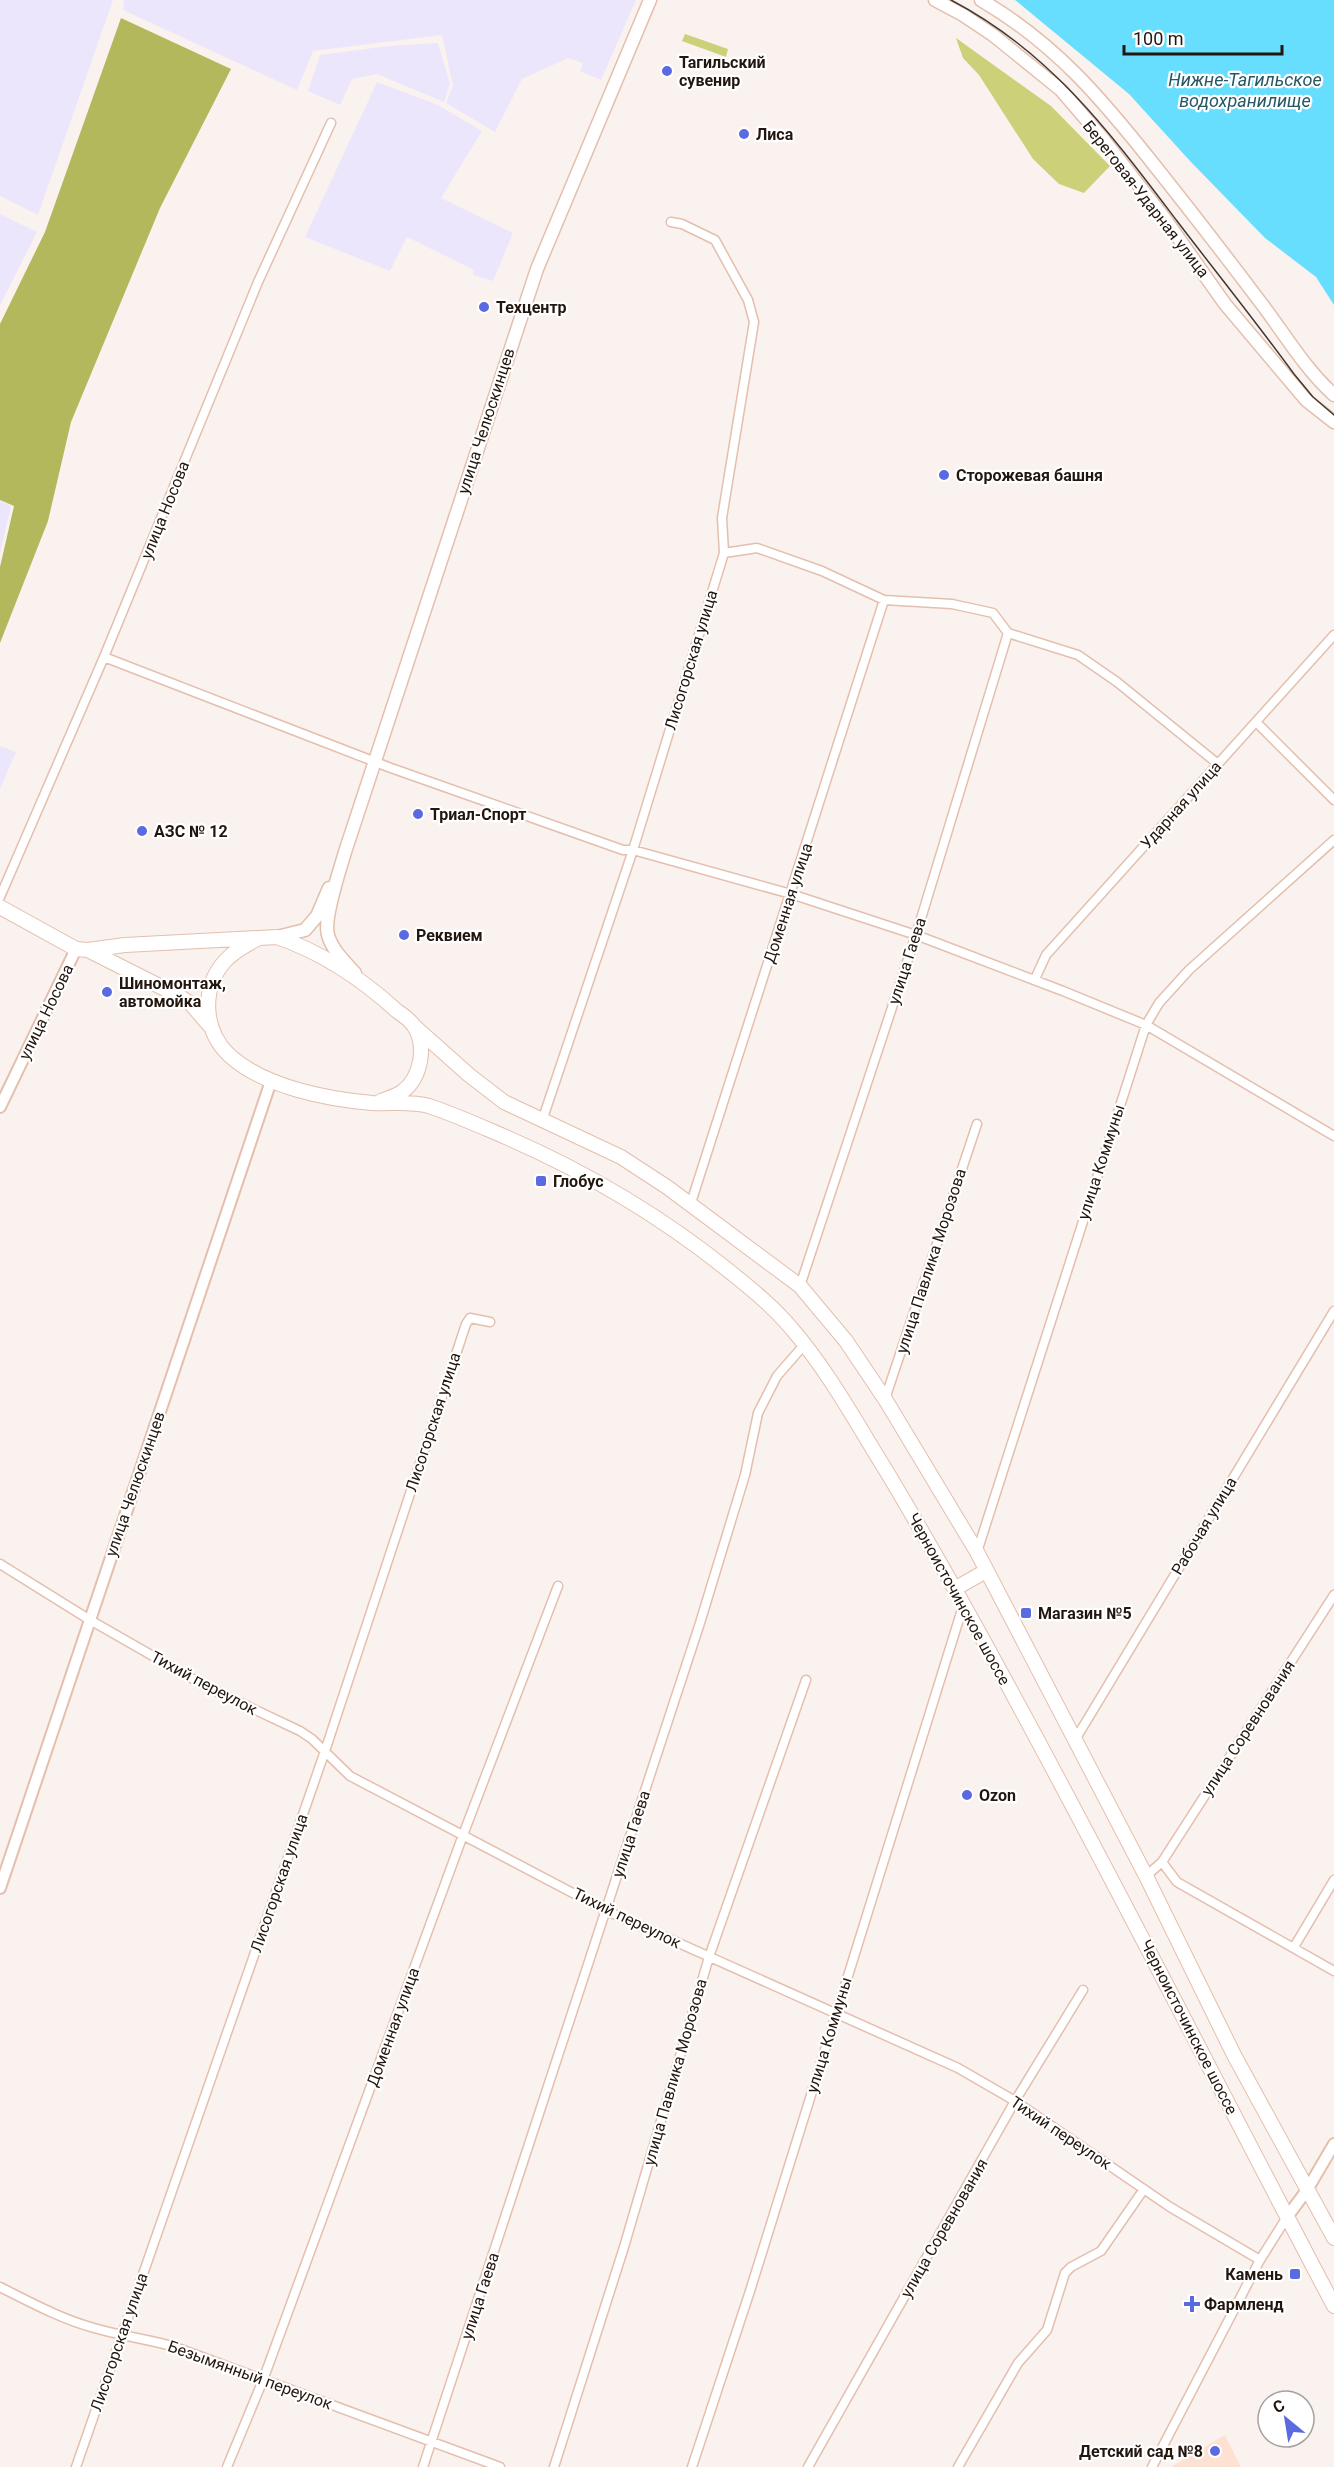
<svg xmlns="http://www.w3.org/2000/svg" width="1334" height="2467" font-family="Roboto,sans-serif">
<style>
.industrial{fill:#ece6fc}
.built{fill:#fde1d3}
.green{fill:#ccd079}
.forest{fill:#b4b85d}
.water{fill:#68defe}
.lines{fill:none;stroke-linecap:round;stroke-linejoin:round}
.minor-casing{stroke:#e4bfad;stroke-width:11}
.tertiary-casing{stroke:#e4bfad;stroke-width:14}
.secondary-casing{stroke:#e4bfad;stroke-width:15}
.primary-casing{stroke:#e4bfad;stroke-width:16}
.minor{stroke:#fff;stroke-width:8}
.tertiary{stroke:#fff;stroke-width:10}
.secondary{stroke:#fff;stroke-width:12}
.primary{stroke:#fff;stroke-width:14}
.tram{stroke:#443831;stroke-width:1.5}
.poi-dot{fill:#5a6ae1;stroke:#fff;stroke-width:2}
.labels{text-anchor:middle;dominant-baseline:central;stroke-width:4.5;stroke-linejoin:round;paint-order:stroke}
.poi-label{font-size:16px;font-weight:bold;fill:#23160f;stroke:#fff;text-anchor:start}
.street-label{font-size:16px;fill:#23160f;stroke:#fff}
.water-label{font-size:18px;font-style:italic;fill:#255765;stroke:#fff}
</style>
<rect width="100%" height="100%" fill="#faf2ee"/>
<path class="industrial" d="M0 0H113L38 215 0 196Z
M124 0H636L601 80 580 71 583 63 568 58 522 79 495 132 446 103 453 86 442 35 313 51 297 90 123 10Z
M438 43 450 84 444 102 377 74 352 79 340 105 308 91 320 55 389 46Z
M377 82 438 105 482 131 441 198 513 233 493 281 473 275 474 270 407 237 390 271 305 237Z
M0 214 37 232 0 305Z
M0 501 11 506 0 553Z
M0 746 16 752 0 789Z"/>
<path class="built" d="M1225 2435 1241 2467H1171Z"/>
<path class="green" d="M685 34 728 49 726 57 682 41Z
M956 38 1051 106 1110 166 1084 193 1059 184 1033 159 979 75 963 58Z"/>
<path class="forest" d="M121 18 231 69 160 208 71 422 48 521 0 643V567L14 506 0 500V324L45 232Z"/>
<path class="water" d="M1015 0H1334V305L1316 277 1265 238 1190 161 1129 94Z"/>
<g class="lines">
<defs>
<path id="minor" d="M724 553 757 548 822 571 884 600 952 604 993 613 1008 633 1078 655 1117 682 1218 764
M104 657 391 768 623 850H633L791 894 916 935 1063 991 1146 1025 1334 1136
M1257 723 1334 800
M0 897 104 657 258 282 331 123
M1035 979 1046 955 1334 635
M542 1121 633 850 724 553 722 518 754 322 748 300 715 240 682 224 671 222
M690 1206 884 600
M800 1286 916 935 1008 633
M885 1399 977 1124
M977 1552 1146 1025 1159 1003 1189 970 1334 840
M0 1564 90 1620 207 1687 300 1731 312 1739 350 1776 607 1911 958 2068 1015 2101 1170 2207 1260 2260
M1075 1740 1334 1311
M1162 1862 1177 1882 1334 1971
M1146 1876 1162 1862 1334 1595
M1294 1947 1334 1880
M0 2287C30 2302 61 2319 94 2328 121 2336 148 2339 175 2347L500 2467
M76 2467 325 1751 466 1324 470 1318 490 1322
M227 2467 263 2380 463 1835 558 1586
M423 2467 700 1623 745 1475 758 1413 777 1376 804 1345
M554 2467 624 2247 709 1957 806 1680
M692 2467 750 2291 964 1603
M808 2467 1015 2101 1083 1990
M958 2467 1018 2363 1047 2330 1065 2273 1071 2267 1101 2251 1144 2189
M1152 2467 1260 2260 1287 2217"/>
<path id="tertiary" d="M0 1107 76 949
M0 1888 271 1081
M1287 2217 1307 2190 1334 2144"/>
<path id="secondary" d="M935 0 963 15 993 35 1061 90 1103 139 1165 219 1225 304 1306 400 1334 422
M981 0C1056 44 1102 99 1155 166 1190 210 1224 254 1258 299 1283 331 1303 367 1334 395
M277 937 305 930 317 916 329 888
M355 973C345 962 332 950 328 935 323 918 340 870 345 852L537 269 650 0"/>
<path id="primary" d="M0 907 76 949 88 950 179 996 191 1004 209 1025
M257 939C246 945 234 951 225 961 201 988 203 1030 229 1055 264 1087 326 1099 372 1103 391 1104 411 1101 429 1106 456 1115 482 1127 508 1138 588 1173 661 1216 729 1271 750 1288 774 1307 792 1329 829 1372 857 1424 887 1472 928 1541 967 1610 1005 1680 1118 1887 1224 2098 1334 2306
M88 950 125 945 277 937C321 952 363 980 397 1011 403 1015 410 1020 414 1026 427 1046 421 1078 402 1092 396 1096 388 1098 381 1101
M414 1026 469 1075 504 1102 621 1157 667 1187 800 1286 846 1341 885 1399 977 1552 1146 1876 1234 2055 1334 2238
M956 1588 986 1571"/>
</defs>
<use href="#minor" class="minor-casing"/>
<use href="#tertiary" class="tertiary-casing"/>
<use href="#secondary" class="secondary-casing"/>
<use href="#primary" class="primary-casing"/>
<use href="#minor" class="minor"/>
<use href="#tertiary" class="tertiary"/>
<use href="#secondary" class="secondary"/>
<use href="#primary" class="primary"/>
<path class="tram" d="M951 0C1051 52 1111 134 1177 221 1216 272 1256 322 1294 374L1313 397 1334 415"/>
</g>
<g class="poi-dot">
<circle cx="667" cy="71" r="6"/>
<circle cx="744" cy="134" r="6"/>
<circle cx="484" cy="307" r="6"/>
<circle cx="944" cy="475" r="6"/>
<circle cx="418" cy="814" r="6"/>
<circle cx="142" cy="831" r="6"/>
<circle cx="404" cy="935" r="6"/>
<circle cx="107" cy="992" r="6"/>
<rect x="535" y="1175" width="12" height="12" rx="3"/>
<rect x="1020" y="1607" width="12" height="12" rx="3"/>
<circle cx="967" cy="1795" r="6"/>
<rect x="1289" y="2268" width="12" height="12" rx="3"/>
<path d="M1189 2295h6v6h6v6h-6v6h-6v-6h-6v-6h6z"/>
<circle cx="1215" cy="2451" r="6"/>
</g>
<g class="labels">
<g class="poi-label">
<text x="679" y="62">Тагильский<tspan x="679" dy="18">сувенир</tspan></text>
<text x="756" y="134">Лиса</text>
<text x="496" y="307">Техцентр</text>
<text x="956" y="475">Сторожевая башня</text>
<text x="430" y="814">Триал-Спорт</text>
<text x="154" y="831">АЗС № 12</text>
<text x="416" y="935">Реквием</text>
<text x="119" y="983">Шиномонтаж,<tspan x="119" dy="18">автомойка</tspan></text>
<text x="553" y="1181">Глобус</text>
<text x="1038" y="1613">Магазин №5</text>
<text x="979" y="1795">Ozon</text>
<text x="1283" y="2274" text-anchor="end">Камень</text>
<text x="1204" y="2304">Фармленд</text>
<text x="1203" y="2451" text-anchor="end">Детский сад №8</text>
</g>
<g class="street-label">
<text transform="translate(1146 199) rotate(52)">Береговая-Ударная улица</text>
<text transform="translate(486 421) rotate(-72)">улица Челюскинцев</text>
<text transform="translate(165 510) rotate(-68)">улица Носова</text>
<text transform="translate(691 660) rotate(-73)">Лисогорская улица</text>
<text transform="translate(1181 805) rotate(-48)">Ударная улица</text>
<text transform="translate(788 903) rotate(-72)">Доменная улица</text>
<text transform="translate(907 961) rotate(-72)">улица Гаева</text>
<text transform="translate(46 1012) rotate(-64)">улица Носова</text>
<text transform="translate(1101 1162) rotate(-72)">улица Коммуны</text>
<text transform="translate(931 1261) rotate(-72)">улица Павлика Морозова</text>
<text transform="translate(433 1422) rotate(-72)">Лисогорская улица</text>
<text transform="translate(135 1484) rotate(-71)">улица Челюскинцев</text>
<text transform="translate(1204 1526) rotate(-59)">Рабочая улица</text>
<text transform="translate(959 1599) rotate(61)">Черноисточинское шоссе</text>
<text transform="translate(204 1683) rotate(28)">Тихий переулок</text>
<text transform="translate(1248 1728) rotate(-57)">улица Соревнования</text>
<text transform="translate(631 1834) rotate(-72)">улица Гаева</text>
<text transform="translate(279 1883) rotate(-71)">Лисогорская улица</text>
<text transform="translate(627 1918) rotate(26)">Тихий переулок</text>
<text transform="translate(393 2027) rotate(-70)">Доменная улица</text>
<text transform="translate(1189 2027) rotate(63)">Черноисточинское шоссе</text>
<text transform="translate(829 2035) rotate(-73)">улица Коммуны</text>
<text transform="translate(675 2072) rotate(-74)">улица Павлика Морозова</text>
<text transform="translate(1061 2133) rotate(34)">Тихий переулок</text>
<text transform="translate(944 2228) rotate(-60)">улица Соревнования</text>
<text transform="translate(480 2296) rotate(-72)">улица Гаева</text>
<text transform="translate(119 2342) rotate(-71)">Лисогорская улица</text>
<text transform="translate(250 2375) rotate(20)">Безымянный переулок</text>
</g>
<g class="water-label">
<text x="1245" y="79">Нижне-Тагильское<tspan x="1245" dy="21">водохранилище</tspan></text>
</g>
</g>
<g transform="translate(1286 2419) rotate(330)"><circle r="28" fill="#ffffff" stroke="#a7a29f" stroke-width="1.5"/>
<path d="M0-4.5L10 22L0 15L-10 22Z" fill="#5a6ae1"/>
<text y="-9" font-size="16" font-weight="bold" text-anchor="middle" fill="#23160f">С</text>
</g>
<path d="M1124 45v9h158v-9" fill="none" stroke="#23160f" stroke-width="3"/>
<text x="1133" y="45" font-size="18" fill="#23160f" stroke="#ffffff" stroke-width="4.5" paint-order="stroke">100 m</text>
</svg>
